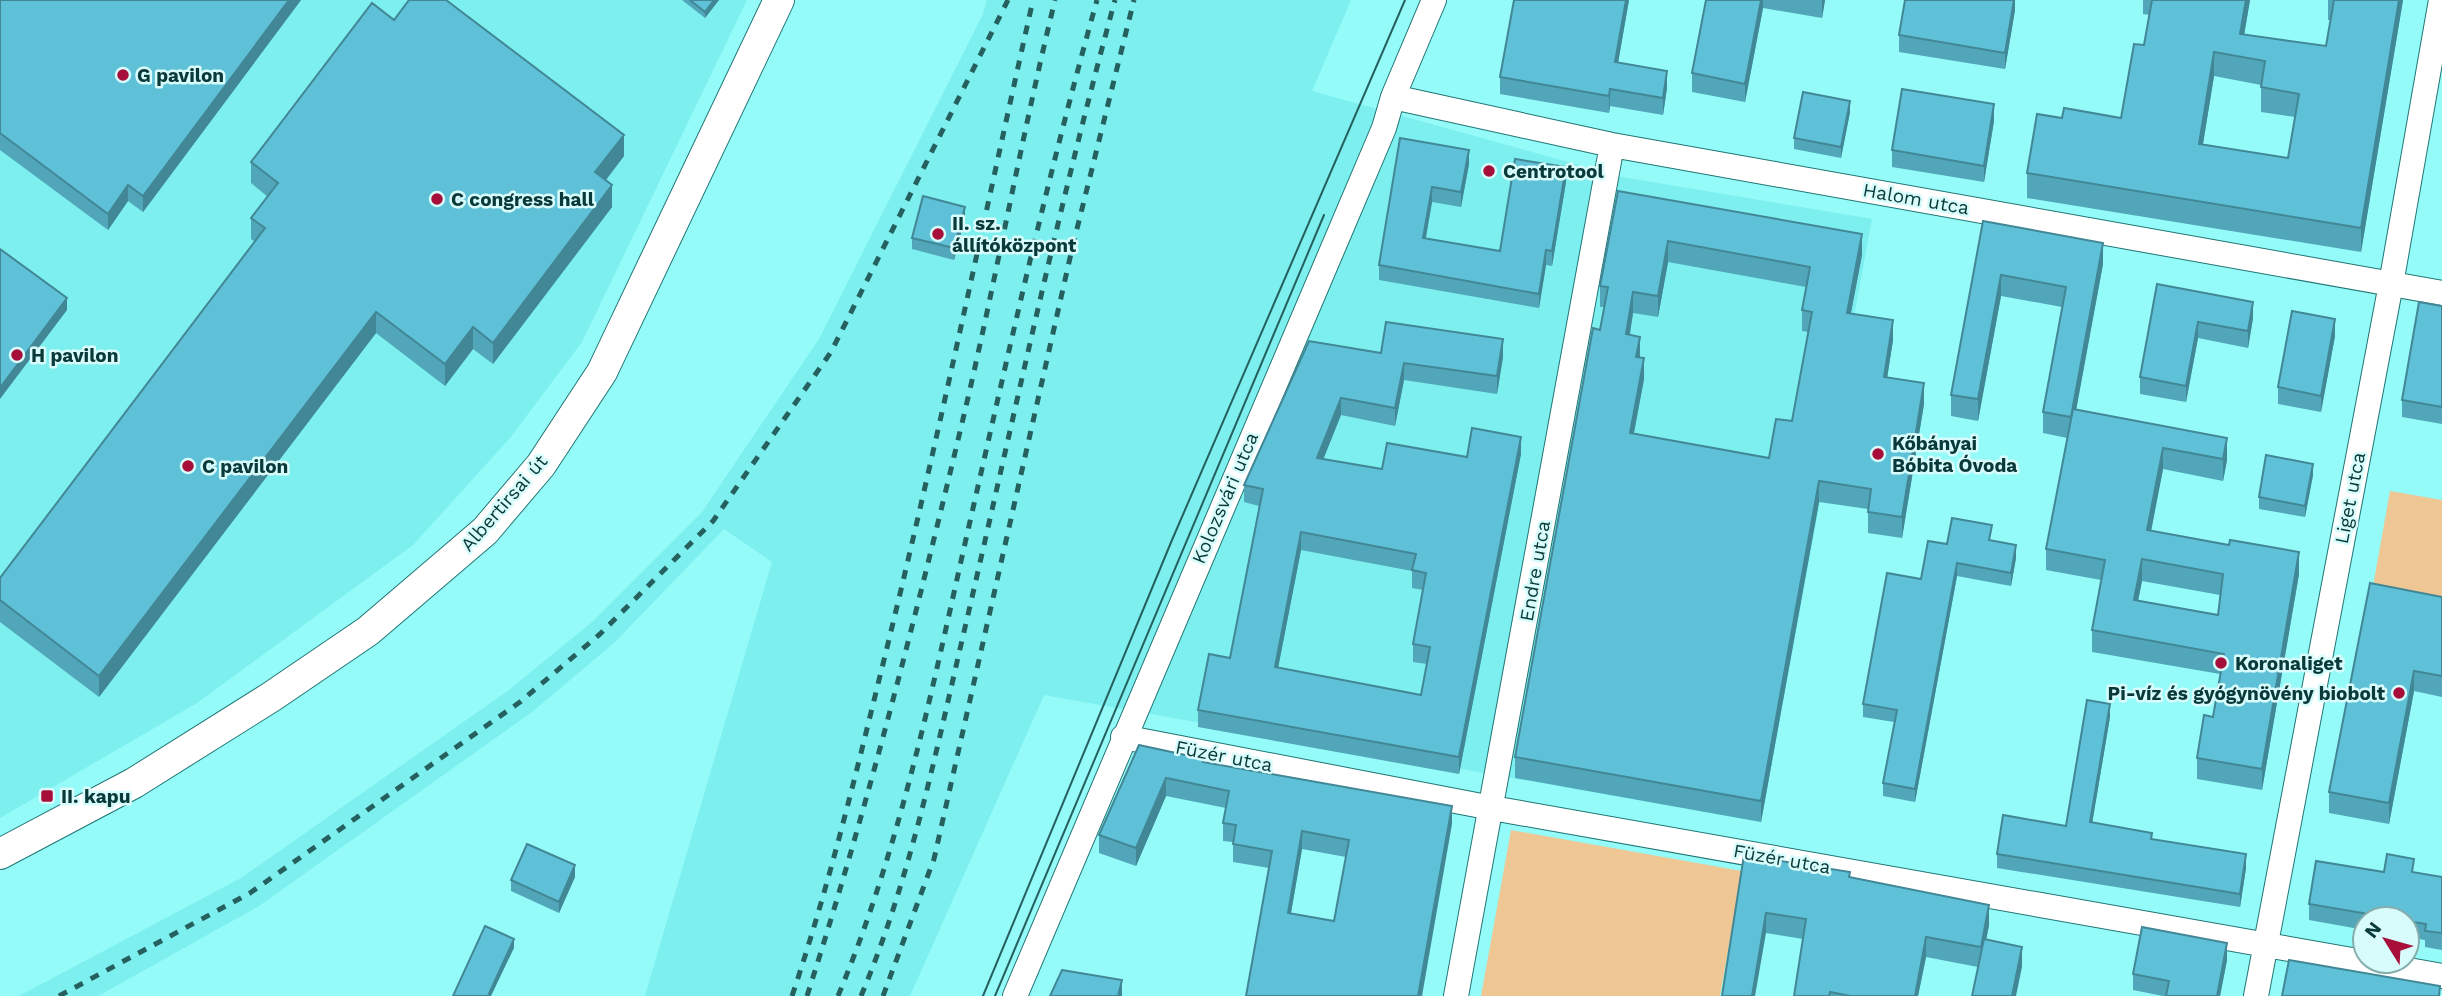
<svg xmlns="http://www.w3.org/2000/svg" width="2442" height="996" font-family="'Work Sans',sans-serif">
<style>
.built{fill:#7cefee}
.green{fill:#eec794}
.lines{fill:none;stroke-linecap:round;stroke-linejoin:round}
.minor-casing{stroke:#217574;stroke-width:26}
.tertiary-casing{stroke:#217574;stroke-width:32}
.minor{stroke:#fff;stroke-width:24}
.tertiary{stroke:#fff;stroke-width:30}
.tram{stroke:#25605f;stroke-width:2}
.rail{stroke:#25605f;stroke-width:5;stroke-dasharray:9 9;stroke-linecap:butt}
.wall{fill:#52a6b9;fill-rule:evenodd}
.shaded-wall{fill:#428796}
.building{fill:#5fc1d7;stroke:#428796;stroke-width:2;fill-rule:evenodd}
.poi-dot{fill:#a70f3a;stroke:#d7fcfb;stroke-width:2.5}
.labels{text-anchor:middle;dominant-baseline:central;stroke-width:5;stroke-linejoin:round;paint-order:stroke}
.poi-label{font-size:19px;font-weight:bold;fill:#093938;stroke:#d7fcfb;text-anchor:start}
.street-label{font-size:19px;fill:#093938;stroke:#d7fcfb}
</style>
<rect width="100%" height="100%" fill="#94fbf9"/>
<path class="built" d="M0 0H747L582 342 510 438 413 545 197 703 0 818Z
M987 0H1351L1312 91 1622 177 1872 219 1761 822 1044 695 910 996H645L772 562 724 529 615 642 532 712 259 906 98 996H19L241 878 509 690 592 622 702 512 819 339 983 14Z"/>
<path class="green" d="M2390 491 2442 500V616L2370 603Z
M1511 830 1742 871 1720 996H1481Z"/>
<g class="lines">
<defs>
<path id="minor" d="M1393 97 1612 145 2442 293
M1123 737 1492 808 2442 976
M1015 996 1384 128 1393 97 1434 0
M1456 996 1612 145
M2256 996 2391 284 2441 0"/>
<path id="tertiary" d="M0 854 134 783 271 697 368 631 485 531 541 465 602 372 779 0"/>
</defs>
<use href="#minor" class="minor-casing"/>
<use href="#tertiary" class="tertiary-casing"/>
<use href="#minor" class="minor"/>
<use href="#tertiary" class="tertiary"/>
<path class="tram" d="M983 996 1172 540 1405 0
M995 996 1324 215"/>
<path class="rail" d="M59 996 250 893 520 702 600 634 713 521 831 352 1008 0
M792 996C827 892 853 786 879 680 935 455 982 227 1033 0
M807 996C868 806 917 612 963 419 996 280 1021 139 1055 0
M838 996C900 848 931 694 966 539 1007 359 1047 178 1097 0
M861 996C912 875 937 746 967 619 1015 412 1059 205 1115 0
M883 996 934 859 1072 249 1134 0"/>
</g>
<path class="wall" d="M0 0H301L143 212 128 201 108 230 0 150Z
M682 0H719L705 18Z
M1629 0 1618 63 1667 88 1663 115 1610 106 1609 113 1500 94V77Z
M1706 0H1825L1822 18 1763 8 1745 102 1692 92V73Z
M2015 0V10L2005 69 1899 52V35Z
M2143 0H2250L2244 35 2326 46 2331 20H2328V0H2403L2361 252 2027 198V173L2062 118H2121L2144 45 2150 15 2143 14ZM2214 76 2261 85V112L2295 117 2288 158 2203 144Z
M394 20 624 156 606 180 612 207 493 364 473 349 445 386 376 333 99 697 0 622V578L255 242 251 239V218L268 197 251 183V162Z
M1850 112 1841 158 1794 149V138Z
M1994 121 1984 182 1892 167V150Z
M1400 138 1469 164 1461 207 1432 202 1426 238 1500 251 1566 182 1552 266 1546 265 1539 308 1379 280V265Z
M1618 191 1862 255 1851 313 1893 340 1887 378 1924 404 1902 538 1868 533V509L1819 502 1761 822 1515 778V757L1604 307H1600V286ZM1668 262 1806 287 1802 310V331L1808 332 1792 421 1769 458 1634 433 1644 379 1640 358 1630 335 1633 313 1658 317Z
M965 218 954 260 912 249V238Z
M1983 221 2103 264 2076 409 2227 460 2223 481 2163 469 2151 531 2299 574 2262 790 2197 779V758L2213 717 2220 674 2092 652V630L2101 580 2046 570V549L2067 438 2043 433V412L2062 307 2001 296 1978 421 1951 416V395ZM2142 581 2220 595 2218 615 2138 600Z
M2157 284 2253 318 2248 348 2198 338 2186 402 2140 394V377Z
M2442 306V424L2402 417V400Z
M2335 336 2321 412 2278 404V387Z
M1381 353 1503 357 1497 394 1404 380 1395 426 1341 415 1323 459 1382 469 1467 457 1521 454 1459 774 1198 727V710L1230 658 1259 506 1244 502V485ZM1301 550 1412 571V588L1423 590 1413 644V662L1427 664 1421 695 1278 667Z
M2313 475 2305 517 2259 509V497Z
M1991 540 2016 558 2011 586 1957 576 1915 802 1883 796V783L1894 722 1863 717V704L1921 579 1947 544Z
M2442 597V697L2414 691 2389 824 2329 813V792Z
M2110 717 2092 823 2152 839 2246 868 2240 907 1997 868V854L2066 826Z
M1139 745 1204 762 1452 824 1246 996 1269 868 1233 862V842L1223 841V823L1226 808 1166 796 1136 866 1099 853V835ZM1302 849 1346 857 1334 921 1291 913Z
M1744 855 1850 877 1989 925 1986 940 2022 967H1978L1926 957 1918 996H1794L1803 939 1766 933Z
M2384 872H2414L2442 877V950L2425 947V940L2407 937V919H2365V930L2309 920V904Z
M575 877 559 913 511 891V880Z
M2227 960 2220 996H2163L2133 990V974Z"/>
<path class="shaded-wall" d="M289 0H301L143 212V196Z
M714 0H719L705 18V12Z
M1626 0H1629L1615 80V62Z
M1761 0H1763V8L1745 102V84Z
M1822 0H1825L1822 18Z
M2014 0H2015V10L2005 69V53Z
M2246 0H2250L2240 59V34Z
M2399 0H2403L2361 252V228Z
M2214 52V76L2199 168V144Z
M1667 71V88L1663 115V98Z
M1610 89V106L1609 113V96Z
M1850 101V112L1841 158V147Z
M1994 104V121L1984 182V166Z
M624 135V156L595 194V172Z
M1469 150V164L1461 207V192Z
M1566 167V182L1552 266V251Z
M128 185V201L108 230V214Z
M612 185V207L493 364V343Z
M1432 187V202L1423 252V238Z
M965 207V218L954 260V248Z
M1862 234V255L1847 333V313Z
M1668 241V262L1658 317V296Z
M2103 243V264L2071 438V417Z
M1546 250V265L1539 308V294Z
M2001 275V296L1978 421V399Z
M1633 292V313L1626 355V334Z
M67 298V310L0 399V388Z
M2253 302V318L2248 348V331Z
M376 312V333L99 697V676Z
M2335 319V336L2321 412V396Z
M1893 320V340L1884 398V377Z
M2198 322V338L2186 402V386Z
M473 327V349L445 386V364Z
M1640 337V358L1636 357Z
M1503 339V357L1497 394V376Z
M1644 358V379L1630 453V433Z
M1404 363V380L1395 426V408Z
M1924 383V404L1902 538V517Z
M1341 398V415L1317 475V458Z
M1521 437V454L1459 774V757Z
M2227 438V460L2223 481V459Z
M2163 448V469L2147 552V530Z
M2313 464V475L2305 517V506Z
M1819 481V502L1761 822V801Z
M1301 532V550L1275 684V667Z
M2016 545V558L2011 586V573Z
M2299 552V574L2262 790V769Z
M2142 559V581L2134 621V600Z
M1957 563V576L1915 802V789Z
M2414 671V691L2389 824V803Z
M2110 704V717L2090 836V822Z
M1166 778V796L1136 866V848Z
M1452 806V824L1422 996H1418Z
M1302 831V849L1288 930V913Z
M2246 854V868L2240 907V894Z
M575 865V877L559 913V902Z
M1989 905V925L1981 967V947Z
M1766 913V933L1755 996H1752Z
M1926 937V957L1918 996H1915Z
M514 939V948L491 996H488Z
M2227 943V960L2220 996H2217Z
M2022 947V967L2016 996H2012Z
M1122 980V996H1118Z"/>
<path class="building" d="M0 0H289L143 196 128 185 108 214 0 133Z
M409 0H446L624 135 595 172 612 185 493 343 473 327 445 364 376 312 99 676 0 600V578L265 228 251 218 278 183 251 162 372 3 394 20Z
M690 0H714L705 12Z
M1514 0H1626L1615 62 1667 71 1663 98 1610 89 1609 96 1500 77Z
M1706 0H1761L1745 84 1692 73Z
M1905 0H2014L2005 53 1899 35Z
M2152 0H2246L2240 34 2326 46 2334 0H2399L2361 228 2027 173 2037 114 2062 118 2064 108 2121 118 2134 44 2144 45ZM2214 52 2265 61 2261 87 2299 94 2288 158 2199 144Z
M1902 89 1994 104 1984 166 1892 150Z
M1803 92 1850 101 1841 147 1794 138Z
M1400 138 1469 150 1461 192 1432 187 1423 238 1500 251 1515 159 1566 167 1552 251 1546 250 1539 294 1379 265Z
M1618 191 1862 234 1847 313 1893 320 1884 377 1924 383 1902 517 1868 512 1871 489 1819 481 1761 801 1515 757 1593 328 1600 330 1608 287 1600 286ZM1668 241 1810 267 1802 310 1812 312 1792 421 1776 419 1769 458 1630 433 1644 358 1636 357 1640 337 1626 334 1633 292 1658 296Z
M923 196 965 207 954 248 912 238Z
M1983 221 2103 243 2071 417 2043 412 2066 287 2001 275 1978 399 1951 395Z
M0 249 67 298 0 388Z
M2157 284 2253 302 2248 331 2198 322 2186 386 2140 377Z
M2419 302 2442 306V407L2402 400Z
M2292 311 2335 319 2321 396 2278 387Z
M1386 322 1503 339 1497 376 1404 363 1395 408 1341 398 1317 458 1382 469 1387 443 1467 457 1472 428 1521 437 1459 757 1198 710 1209 654 1230 658 1263 489 1244 485 1309 341 1381 353ZM1301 532 1416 554 1412 570 1426 573 1413 644 1430 647 1421 695 1275 667Z
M2073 409 2227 438 2223 459 2163 448 2147 530 2229 545 2230 540 2299 552 2262 769 2197 758 2204 715 2213 717 2224 654 2092 630 2105 560 2046 549ZM2142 559 2223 574 2218 615 2134 600Z
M2266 455 2313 464 2305 506 2259 497Z
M1952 518 1992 525 1989 540 2016 545 2011 573 1957 563 1915 789 1883 783 1897 710 1863 704 1887 573 1921 579 1928 541 1947 544Z
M2370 583 2442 597V676L2414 671 2389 803 2329 792Z
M2087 700 2110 704 2090 822 2152 833 2151 839 2246 854 2240 894 1997 854 2003 815 2066 826Z
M1139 745 1204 759 1203 762 1452 806 1418 996H1246L1272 851 1233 844 1236 825 1223 823 1229 791 1166 778 1136 848 1099 835ZM1302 831 1349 840 1334 921 1288 913Z
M527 844 575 865 559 902 511 880Z
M2387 854 2414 859 2412 872 2442 877V933L2425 931 2426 924 2407 921V919H2398L2309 904 2316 861 2384 872Z
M1744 855 1850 872 1849 877 1989 905 1981 947 1926 937 1915 996H1850L1830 992 1829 996H1794L1806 919 1766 913 1752 996H1722Z
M485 926 514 939 488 996H453Z
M2142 927 2227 943 2217 996H2166L2169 981 2133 974Z
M1984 939 2022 947 2012 996H1972Z
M2289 960 2440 986 2439 996H2282Z
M1062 970 1122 980 1118 996H1050Z"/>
<g class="poi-dot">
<circle cx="123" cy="75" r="7"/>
<circle cx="1489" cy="171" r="7"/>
<circle cx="437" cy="199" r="7"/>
<circle cx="938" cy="234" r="7"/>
<circle cx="17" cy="355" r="7"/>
<circle cx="1878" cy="454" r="7"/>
<circle cx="188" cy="466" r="7"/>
<circle cx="2221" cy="663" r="7"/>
<circle cx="2399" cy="693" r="7"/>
<rect x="40" y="789" width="14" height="14" rx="3.5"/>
</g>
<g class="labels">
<g class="poi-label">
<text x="137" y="75">G pavilon</text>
<text x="1503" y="171">Centrotool</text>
<text x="451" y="199">C congress hall</text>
<text x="952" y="223">II. sz.<tspan x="952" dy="22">állítóközpont</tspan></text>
<text x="31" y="355">H pavilon</text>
<text x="1892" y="443">Kőbányai<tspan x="1892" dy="22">Bóbita Óvoda</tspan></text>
<text x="202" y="466">C pavilon</text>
<text x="2235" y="663">Koronaliget</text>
<text x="2385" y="693" text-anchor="end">Pi-víz és gyógynövény biobolt</text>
<text x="61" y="796">II. kapu</text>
</g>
<g class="street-label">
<text transform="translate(1916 199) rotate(10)">Halom utca</text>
<text transform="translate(1225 498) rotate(-67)">Kolozsvári utca</text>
<text transform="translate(2350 498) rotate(-79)">Liget utca</text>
<text transform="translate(504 503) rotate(-49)">Albertirsai út</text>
<text transform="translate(1535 571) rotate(-80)">Endre utca</text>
<text transform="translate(1224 756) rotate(11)">Füzér utca</text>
<text transform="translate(1782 859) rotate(10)">Füzér utca</text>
</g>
</g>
<g transform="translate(2386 940) rotate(307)"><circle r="33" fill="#d7fcfb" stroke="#85aead" stroke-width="2"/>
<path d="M0-5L12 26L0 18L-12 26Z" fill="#a70f3a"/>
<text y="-10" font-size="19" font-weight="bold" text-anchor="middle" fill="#093938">N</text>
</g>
</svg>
